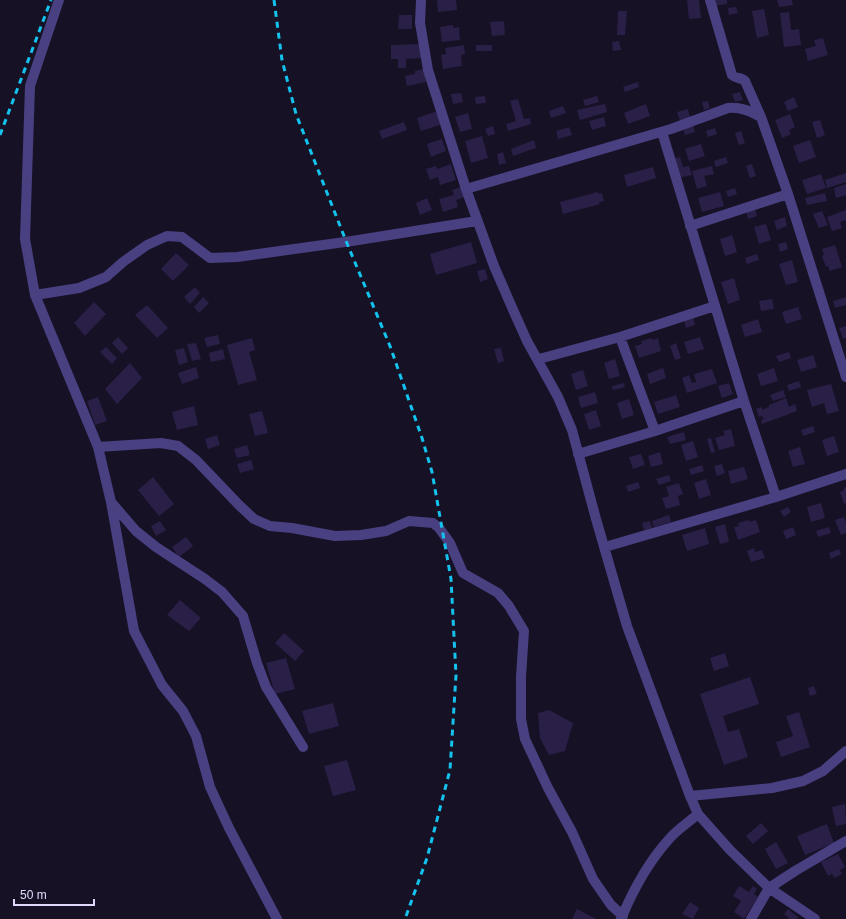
<svg xmlns="http://www.w3.org/2000/svg" width="846" height="919" font-family="Helvetica,sans-serif">
<style>
.building{fill:#2a1f46}
.lines{fill:none;stroke-linecap:round;stroke-linejoin:round}
.minor{stroke:#494081;stroke-width:10}
.rail{stroke:#13c3ee;stroke-width:3;stroke-dasharray:6 5;stroke-linecap:butt}
</style>
<rect width="100%" height="100%" fill="#171126"/>
<path class="building" d="M437 0H456L457 10 438 12Z
M687 0H699L701 18 689 19Z
M713 0H727V4L714 6Z
M777 0H792L793 5 779 7Z
M736 7 738 13 729 15 728 8Z
M764 9 769 35 757 38 752 11Z
M618 11H627L625 35H617Z
M789 12 791 30 799 29 801 45 784 47 780 13Z
M399 15H412V29H398Z
M504 21 505 35 492 36 490 22Z
M453 25V28L459 27 460 40 442 42 440 27Z
M823 38 828 55 808 61 805 49 816 46 814 40Z
M619 41 621 50 613 51 612 42Z
M421 44V58L406 59V68H398V59H391V45Z
M464 45 465 54 461 55 462 66 443 69 441 55 446 54 445 48Z
M476 45H492V51H476Z
M424 69 426 82 407 86 405 76 415 74V71Z
M638 82 639 87 625 92 623 87Z
M740 92 743 100 735 102 732 94Z
M461 93 463 102 453 104 451 94Z
M485 96 486 103 476 104 475 97Z
M597 96 599 102 585 106 583 100Z
M794 97 798 107 788 111 784 102Z
M518 99 524 119 530 118 531 124 508 131 506 124 516 121 510 101Z
M708 101 710 108 704 110 702 102Z
M605 104 607 112 580 120 577 110Z
M646 104 650 116 628 124 624 113Z
M563 106 566 113 551 118 549 111Z
M688 109 690 118 680 121 677 112Z
M438 111 443 124 421 131 417 118Z
M468 113 472 129 460 132 455 117Z
M790 114 795 127 789 130 791 134 782 138 775 120Z
M604 117 606 126 592 130 589 121Z
M820 120 825 135 817 138 812 122Z
M404 122 407 130 382 139 379 131Z
M693 125 695 132 685 135 683 129Z
M493 126 495 134 488 136 485 129Z
M569 127 572 135 558 139 556 131Z
M715 128 717 134 708 137 706 131Z
M741 131 745 143 739 145 735 133Z
M482 136 488 158 471 163 465 141Z
M442 139 446 151 431 157 427 144Z
M534 140 536 148 513 156 511 149Z
M810 140 816 157 799 163 793 146Z
M701 144 705 156 689 161 685 149Z
M503 152 506 163 499 165 497 154Z
M680 157 683 167 689 166 692 175 678 178 672 159Z
M726 157 728 163 716 167 714 161Z
M451 164 456 180 440 185 438 177 430 180 426 169 436 166 437 169Z
M752 164 756 176 750 178 746 166Z
M712 166 714 174 704 176 707 186 697 189 692 171Z
M653 167 656 178 627 187 624 175Z
M846 173V182L827 188 825 180Z
M821 174 826 188 807 194 802 180Z
M846 184V195L836 198 834 188Z
M461 187 465 197 456 200 458 207 443 212 439 199 454 195 452 190Z
M735 188 737 194 728 197 726 191Z
M598 192V194L602 193 604 201 599 202 600 204 563 214 560 202Z
M720 192 724 206 702 212 698 198Z
M825 193 827 201 807 205 805 198Z
M427 198 432 210 420 215 416 203Z
M755 208 757 216 748 219 746 211Z
M846 210V220L840 222 842 228 832 231 827 217Z
M822 211 828 225 819 228 813 214Z
M785 217 787 226 777 230 774 221Z
M766 224 771 240 759 244 754 227Z
M732 235 737 252 725 256 720 239Z
M471 242 477 263 436 275 430 254Z
M786 242 788 249 780 252 778 244Z
M835 245 842 267 830 271 828 266 826 267 822 256 824 255 822 249Z
M176 253 189 265 173 281 161 269Z
M757 254 759 260 747 264 745 258Z
M792 260 798 282 786 285 779 264Z
M485 269 488 279 480 282 477 271Z
M734 278 740 300 728 304 721 282Z
M195 287 200 293 190 304 184 297Z
M203 297 209 303 199 313 194 307Z
M846 297V305L835 308 833 301Z
M772 299 774 309 761 311 759 301Z
M94 302 106 314 85 336 74 323Z
M147 305 168 328 157 338 135 315Z
M798 307 802 319 786 324 782 312Z
M693 317 695 325 686 328 684 320Z
M758 319 762 332 745 337 741 325Z
M846 326V338L843 339 839 328Z
M218 335 220 344 207 347 204 338Z
M118 337 128 348 122 354 112 343Z
M700 337 704 349 688 354 684 342Z
M252 338 255 350 249 352 257 380 238 385 227 345Z
M652 338 653 340 658 338 661 351 639 358 635 346 642 344 641 341Z
M196 343 201 359 192 361 187 344Z
M676 343 681 358 675 360 670 346Z
M106 347 117 358 112 364 100 352Z
M184 348 188 362 179 365 175 350Z
M501 348 504 361 498 363 494 349Z
M223 349 225 359 211 362 209 353Z
M789 352 791 358 779 362 776 356Z
M813 355 817 367 801 372 797 360Z
M615 359 620 376 609 379 604 363Z
M130 363 142 378 117 404 105 389Z
M196 367 199 378 182 384 178 373Z
M663 368 666 378 650 384 647 374Z
M774 368 778 381 761 386 757 374Z
M712 369 717 383 687 393 682 378 689 375 692 383 696 382 694 374Z
M583 370 588 386 576 390 571 374Z
M799 381 801 387 789 391 787 385Z
M624 383 625 387 613 390 612 386Z
M729 383 733 394 722 398 718 386Z
M831 384 839 411 827 414 824 403 812 407 807 390Z
M783 390 786 397 773 401 770 395Z
M595 392 598 403 581 408 578 397Z
M676 395 680 407 658 414 654 402Z
M98 397 107 421 95 425 87 401Z
M786 398 789 407 795 404 797 411 762 424 761 420 764 419 762 416 759 417 756 409 762 407V410L769 407V405Z
M629 399 634 415 622 419 617 403Z
M194 406 198 425 177 430 172 412Z
M596 410 601 426 589 430 584 414Z
M262 411 268 433 255 436 249 414Z
M813 426 815 432 803 436 801 430Z
M731 429 735 446 719 450 715 438 725 435 723 431Z
M684 432 686 440 670 444 667 437Z
M217 435 220 445 208 449 205 439Z
M834 436 839 452 827 456 822 440Z
M711 438 715 452 711 453 707 439Z
M693 441 698 457 686 461 681 445Z
M247 445 250 455 237 458 234 449Z
M800 447 805 464 793 467 788 451Z
M660 452 663 464 651 467 648 456Z
M641 454 645 465 633 469 629 457Z
M251 460 254 469 240 473 237 464Z
M722 464 725 473 717 476 714 466Z
M702 465 704 471 691 475 689 469Z
M744 467 748 479 731 484 728 471Z
M669 475 671 481 659 485 656 479Z
M153 477 174 504 159 516 138 490Z
M706 479 711 495 699 499 694 483Z
M638 482 640 488 628 492 626 486Z
M679 483 683 494 678 496 680 505 666 509 662 498 669 496 666 487Z
M846 487V503L844 504 840 492 844 490V488Z
M821 503 825 518 811 522 807 507Z
M788 507 791 512 784 517 780 511Z
M669 515 671 522 654 527 652 521Z
M844 517 846 523V533L841 535 835 520Z
M749 520V522L756 520 760 532 738 540 734 527 739 526 738 523Z
M160 521 166 530 156 536 151 526Z
M650 521 652 528 644 530 642 523Z
M725 524 729 542 720 544 715 527Z
M793 527 796 535 786 539 783 531Z
M829 527 831 533 818 537 816 531Z
M705 528 709 544 687 551 682 535Z
M186 537 193 546 179 557 172 547Z
M754 548 755 552 762 550 765 558 751 562 747 551Z
M839 549 841 554 831 559 829 553Z
M180 600 201 618 189 631 167 615Z
M284 633 304 651 295 661 275 643Z
M725 653 729 666 714 671 710 658Z
M286 658 295 689 275 694 266 663Z
M750 677 759 704 723 716 728 732 739 729 748 757 724 765 700 694Z
M814 686 817 694 810 696 808 688Z
M333 703 339 726 309 734 302 711Z
M549 710 573 723 565 751 549 755 540 738 538 713Z
M799 712 810 747 781 757 776 742 793 736 786 716Z
M347 760 356 790 333 796 324 766Z
M845 804 846 824 836 826 832 807Z
M761 823 768 831 753 844 746 836Z
M827 824 834 843 805 855 797 836Z
M776 842 788 863 776 869 765 849Z
M838 854 845 867 840 870 842 874 835 878 832 874 828 876 821 862Z
M739 886 749 892 753 886 757 889 754 894 758 897 744 919 734 912 741 901 733 896Z
M690 902 699 908 693 919 682 914Z
M577 909 596 919H572Z
M788 909 798 917 797 919H788L789 918 784 914Z"/>
<g class="lines">
<path class="minor" d="M59 0 30 86 25 239 35 295 98 447 111 502 134 631 162 685 183 711 196 736 210 787 229 828 277 919
M421 0 420 23 428 70 466 189 494 266 514 312 527 341 558 397 572 430 596 519 627 626 690 796 698 814 730 850 769 888 815 919
M710 0 732 75C736 79 741 77 745 81L761 117 788 194 846 377
M662 132 744 401 776 497
M466 189 671 129 728 108C741 107 750 111 761 117
M690 226 788 194
M35 295 79 288 106 277 123 262 147 245 167 236 182 237 210 258 237 257 352 241 477 221
M620 337 655 431
M539 359 620 337 715 306
M98 447 161 443 178 446 196 460 239 505 254 519 270 526 292 528 335 536 361 535 386 531 409 521 433 523 439 528 450 543 463 573 498 593 509 606 524 631 521 677V719L525 739 548 788 572 832 593 879 611 905 623 916
M578 454 655 431 744 401
M111 502 136 531 156 547 205 579 222 592 243 616 257 663 266 687 303 747
M605 547 776 497 846 474
M690 796 772 788 803 781 823 771 846 751
M621 919C633 890 649 861 670 838 678 829 689 822 698 814
M751 919 769 888 795 871 846 841"/>
<path class="rail" d="M274 0 282 60 296 114 346 241 390 346 422 438 432 472 451 579 456 675 450 770 427 858 405 919
M0 135 51 0"/>
</g>
<path d="M14 899v6h80v-6" fill="none" stroke="#e0d9fc" stroke-width="2"/>
<text x="20" y="899" font-size="12" fill="#e0d9fc" stroke="#171126" stroke-width="3" paint-order="stroke">50 m</text>
</svg>
